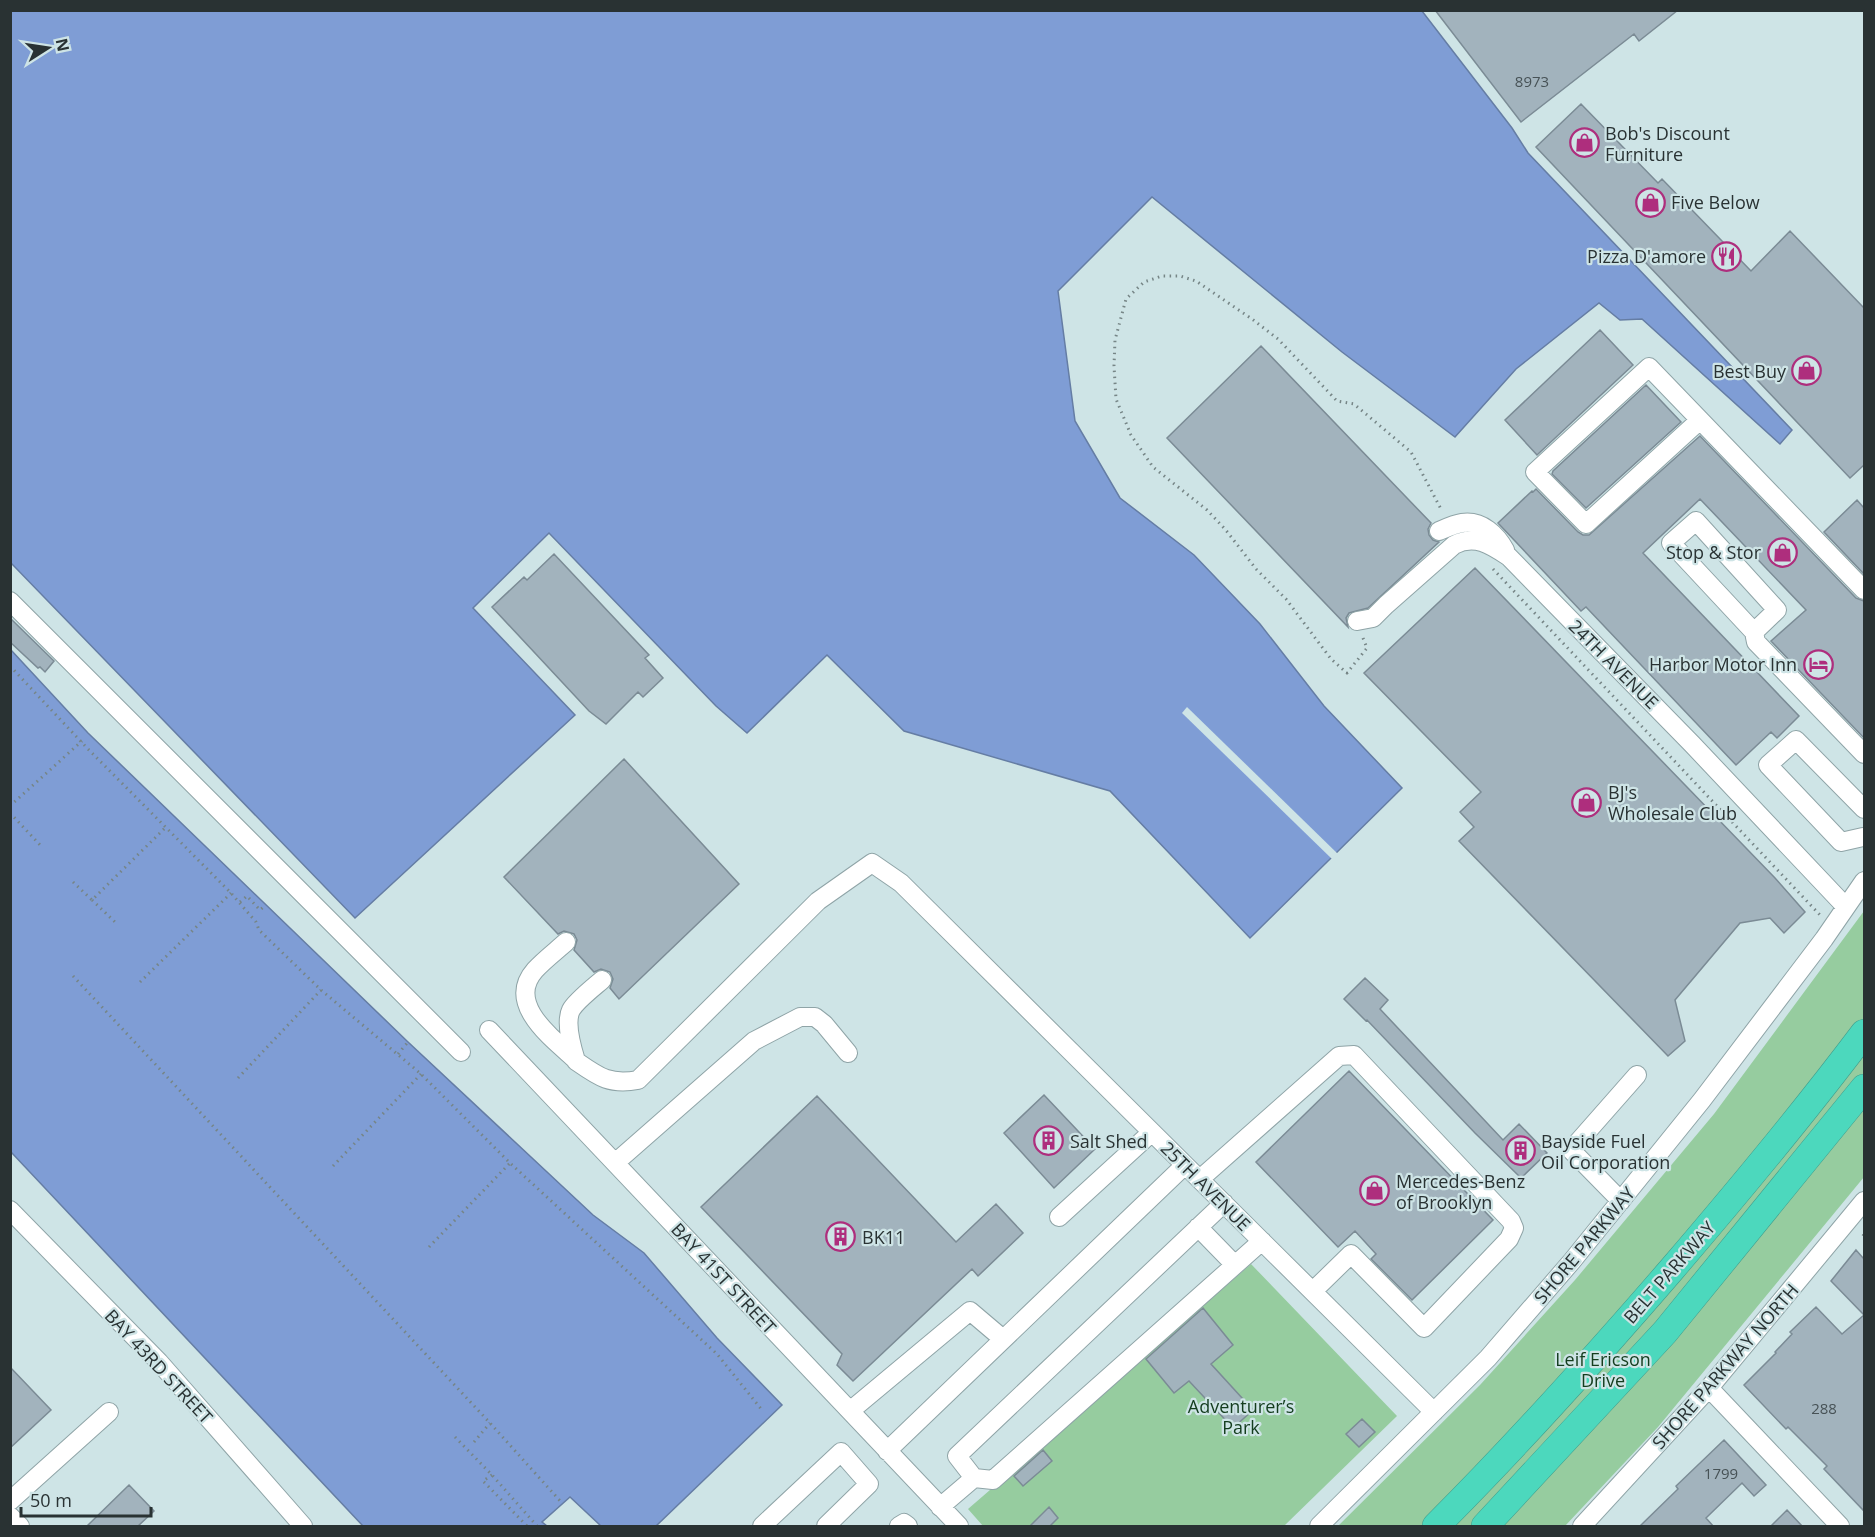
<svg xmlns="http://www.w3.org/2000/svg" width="1875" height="1537" font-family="'Open Sans',sans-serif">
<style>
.green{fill:#96cc9f}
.water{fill:#7f9dd5;stroke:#657da4;stroke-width:1.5}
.pier{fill:#cee4e6}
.building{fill:#a2b3bd;stroke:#7b8b95;stroke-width:1.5}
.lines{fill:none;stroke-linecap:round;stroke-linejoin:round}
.minor-casing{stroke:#8fa4a7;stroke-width:20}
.highway-casing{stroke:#409e8d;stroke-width:28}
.path{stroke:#768586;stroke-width:3;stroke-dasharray:1.5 4.5;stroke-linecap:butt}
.minor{stroke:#fff;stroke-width:18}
.highway{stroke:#4cd8bd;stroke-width:27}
.labels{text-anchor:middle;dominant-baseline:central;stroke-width:4.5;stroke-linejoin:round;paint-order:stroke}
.number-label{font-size:15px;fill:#475256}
.poi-label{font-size:18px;fill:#293233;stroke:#cee4e6;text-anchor:start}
.street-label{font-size:18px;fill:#293233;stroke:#cee4e6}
.park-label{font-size:18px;fill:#143d1e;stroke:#cee4e6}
</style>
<rect width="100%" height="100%" fill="#cee4e6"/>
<path class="green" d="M1864 911V1177L1658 1427 1565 1526H1338L1480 1385 1575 1280 1714 1114Z
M1251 1264 1397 1416 1284 1526H983L968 1509Z"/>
<path class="water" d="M11 11H1422L1512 128 1528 153 1792 430 1780 444 1642 319 1620 320 1599 303 1516 369 1455 437 1342 352 1152 197 1058 291 1075 421 1120 498 1194 555 1260 624 1324 706 1402 788 1250 938 1110 791 904 731 827 655 747 733 716 706 549 533 473 608 575 715 355 918 11 563Z
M11 650 88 733 408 1042 593 1215 644 1253 717 1338 782 1405 656 1526H601L570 1497 542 1522 547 1526H363L11 1152Z"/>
<path class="pier" d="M1187 707 1339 855 1333 860 1182 713Z"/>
<path class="building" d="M1435 10H1678L1639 41 1634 34 1521 122Z
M1581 104 1658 183 1662 179 1751 271 1790 231 1864 308V465L1850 478 1536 147Z
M1600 330 1633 365 1537 455 1505 420Z
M1261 346 1431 523 1428 529 1429 535 1433 540 1439 542 1368 608 1349 613 1346 618 1348 627 1167 438Z
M1646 385 1681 422 1586 508 1552 474 1553 471Z
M1700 436 1856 598 1864 601V738L1771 641 1806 610 1700 499 1643 553 1799 716 1777 738 1771 732 1736 765 1586 607 1581 611 1498 523 1532 491 1533 492 1536 489 1578 532 1583 535H1589Z
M1857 500 1864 508V574L1824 532Z
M554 554 649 655 645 658 663 678 643 697 638 692 606 724 589 711 492 607 524 577 527 580Z
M1475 568 1775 878 1805 912 1784 933 1770 918 1740 923 1675 1000 1685 1041 1668 1056 1459 841 1474 827 1460 812 1481 792 1364 673Z
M10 618 54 661 45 672 40 667 38 668 10 642Z
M624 759 739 884 619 999 610 988 613 979 610 972 601 969 594 972 574 950 577 940 574 934 564 931 558 934 504 877Z
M1365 978 1388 1000 1380 1009 1503 1140 1519 1124 1547 1153 1521 1178 1475 1133 1367 1020 1366 1021 1344 999Z
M1349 1071 1493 1220 1412 1300 1371 1259 1376 1254 1355 1231 1338 1247 1256 1162Z
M1044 1095 1095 1149 1054 1188 1004 1133Z
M817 1096 956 1242 996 1204 1023 1233 978 1276 972 1269 853 1381 837 1365 842 1354 701 1207Z
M1856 1250 1864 1259V1511L1824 1469 1827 1466 1788 1427 1786 1429 1744 1385 1776 1353 1775 1352 1792 1334 1790 1332 1816 1307 1842 1334 1864 1315 1831 1281Z
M1203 1308 1233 1345 1211 1364 1253 1410 1233 1428 1189 1381 1174 1393 1146 1359Z
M10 1367 51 1410 10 1448Z
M1362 1419 1375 1432 1359 1447 1346 1434Z
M1724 1440 1766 1485 1754 1496 1742 1483 1706 1518 1714 1527H1639L1678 1489 1676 1486Z
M1043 1450 1052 1461 1023 1486 1014 1476Z
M129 1485 154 1511 137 1527H86Z
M1049 1507 1058 1518 1049 1527H1029Z
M1787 1510 1803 1527H1770Z"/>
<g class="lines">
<defs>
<path id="minor" d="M1700 420 1586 524 1535 472 1649 367 1864 590
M1439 531C1446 528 1455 524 1462 523 1482 520 1497 535 1505 550
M10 601 461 1052
M1357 621 1373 618 1386 605 1454 545C1475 534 1491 545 1509 557L1692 744 1846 907
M1754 632 1777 610 1696 521 1671 543 1754 632 1756 642 1864 754
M1863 837 1841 842 1768 765 1796 740 1864 809
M566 942C556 951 544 960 535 970 505 1004 553 1039 576 1060
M602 980C594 987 576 1001 571 1010 565 1022 572 1048 576 1061 599 1077 609 1085 638 1080L818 901 872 863 901 883 1434 1412
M489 1030 959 1526
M615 1163 754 1041 800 1017H815L824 1024 848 1053
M1200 1179 1339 1056 1354 1055 1511 1221 1514 1228 1509 1239 1424 1328 1351 1254 1313 1291
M1621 1201 1571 1150 1637 1075
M10 1210 159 1362 303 1526
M1059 1217 1152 1132
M1198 1227 1235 1265
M1709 1388 1840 1526
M850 1411 970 1311 1003 1339
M887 1451 1185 1165
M974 1478 957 1456 1224 1203
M10 1501 109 1412
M940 1507 974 1478 993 1480 1262 1241
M10 1516 20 1526
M762 1526 841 1452 869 1484 826 1526
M899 1526 904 1523 908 1526
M1319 1526 1488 1358 1572 1261 1702 1100 1824 939 1864 881
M1582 1526 1709 1388 1864 1201"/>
<path id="highway" d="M1436 1526C1518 1444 1596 1357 1672 1269 1738 1192 1803 1114 1864 1033
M1485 1526 1665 1332 1864 1088"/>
</defs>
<use href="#minor" class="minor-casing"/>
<use href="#highway" class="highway-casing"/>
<path class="path" d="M1493 569 1820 915
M1363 638 1367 648 1347 673 1331 659 1286 599 1256 569 1225 529 1207 510 1153 467 1131 435 1116 399 1114 366 1115 340 1126 299 1144 282 1162 276H1180L1196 281 1252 319 1278 339 1337 401 1354 404 1411 452 1442 511
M10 666 88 749 231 893 256 922 259 930 321 990 421 1074 510 1163 717 1354 762 1410
M10 806 82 741
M10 813 42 847
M73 882 92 900 166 827
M92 900 115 922
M240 902 247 896 260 910 266 905
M73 976 490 1423 562 1503
M140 982 231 893
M398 1054 408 1042
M238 1078 321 990
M333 1166 421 1074
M1863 1236 1864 1234
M429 1247 510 1163
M455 1437 492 1475 537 1526
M474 1442 490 1423
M492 1475 483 1481 527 1526"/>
<use href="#minor" class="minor"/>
<use href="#highway" class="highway"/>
</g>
<defs>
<symbol id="shop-ring" viewBox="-11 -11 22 22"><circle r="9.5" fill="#cee4e6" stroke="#ae2e7d" stroke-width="1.5"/><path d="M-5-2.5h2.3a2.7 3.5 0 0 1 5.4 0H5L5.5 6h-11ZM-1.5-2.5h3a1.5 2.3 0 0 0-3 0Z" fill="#ae2e7d"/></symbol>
<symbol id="restaurant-ring" viewBox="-11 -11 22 22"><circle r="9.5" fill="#cee4e6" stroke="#ae2e7d" stroke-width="1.5"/><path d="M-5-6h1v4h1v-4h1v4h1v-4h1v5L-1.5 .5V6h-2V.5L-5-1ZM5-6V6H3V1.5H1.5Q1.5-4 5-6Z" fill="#ae2e7d"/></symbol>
<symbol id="hotel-ring" viewBox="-11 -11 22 22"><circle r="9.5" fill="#cee4e6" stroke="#ae2e7d" stroke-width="1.5"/><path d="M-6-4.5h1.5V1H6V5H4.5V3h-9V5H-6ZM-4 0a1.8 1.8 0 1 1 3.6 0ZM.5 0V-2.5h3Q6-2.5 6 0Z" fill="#ae2e7d"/></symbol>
<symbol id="building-ring" viewBox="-11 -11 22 22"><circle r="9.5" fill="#cee4e6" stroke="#ae2e7d" stroke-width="1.5"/><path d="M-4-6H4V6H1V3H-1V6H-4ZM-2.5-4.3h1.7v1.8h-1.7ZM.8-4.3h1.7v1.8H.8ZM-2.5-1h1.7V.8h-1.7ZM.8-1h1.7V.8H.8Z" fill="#ae2e7d"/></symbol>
</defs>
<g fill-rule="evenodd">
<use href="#shop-ring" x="1568" y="126" width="33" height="33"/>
<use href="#shop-ring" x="1634" y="186" width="33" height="33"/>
<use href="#restaurant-ring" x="1710" y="240" width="33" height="33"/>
<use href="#shop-ring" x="1790" y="354" width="33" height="33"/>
<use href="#shop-ring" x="1766" y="536" width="33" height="33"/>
<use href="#hotel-ring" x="1802" y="648" width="33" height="33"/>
<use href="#shop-ring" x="1570" y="786" width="33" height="33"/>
<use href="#building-ring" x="1032" y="1124" width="33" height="33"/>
<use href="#building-ring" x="1504" y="1134" width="33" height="33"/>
<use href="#shop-ring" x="1358" y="1174" width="33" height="33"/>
<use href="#building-ring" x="824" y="1220" width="33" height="33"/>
</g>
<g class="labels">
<g class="number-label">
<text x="1532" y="81">8973</text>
<text x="1824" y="1408">288</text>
<text x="1721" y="1473">1799</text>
</g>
<g class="poi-label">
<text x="1605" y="133">Bob's Discount<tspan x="1605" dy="21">Furniture</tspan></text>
<text x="1671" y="202">Five Below</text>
<text x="1706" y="256" text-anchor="end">Pizza D'amore</text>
<text x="1786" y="371" text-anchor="end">Best Buy</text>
<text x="1761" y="552" text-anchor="end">Stop &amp; Stor</text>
<text x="1797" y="664" text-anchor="end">Harbor Motor Inn</text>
<text x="1608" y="792">BJ's<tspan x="1608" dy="21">Wholesale Club</tspan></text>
<text x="1070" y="1141">Salt Shed</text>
<text x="1541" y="1141">Bayside Fuel<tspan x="1541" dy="21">Oil Corporation</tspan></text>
<text x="1396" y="1181">Mercedes-Benz<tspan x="1396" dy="21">of Brooklyn</tspan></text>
<text x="862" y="1237">BK11</text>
</g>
<g class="street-label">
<text transform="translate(1614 664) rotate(45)">24TH AVENUE</text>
<text transform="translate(1206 1186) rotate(45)">25TH AVENUE</text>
<text transform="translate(1584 1245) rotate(-50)">SHORE PARKWAY</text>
<text transform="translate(1669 1272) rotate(-49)">BELT PARKWAY</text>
<text transform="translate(724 1278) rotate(47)">BAY 41ST STREET</text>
<text transform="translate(159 1366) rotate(47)">BAY 43RD STREET</text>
<text transform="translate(1725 1366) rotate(-49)">SHORE PARKWAY NORTH</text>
</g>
<g class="park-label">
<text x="1603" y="1359">Leif Ericson<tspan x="1603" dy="21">Drive</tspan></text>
<text x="1241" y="1406">Adventurer’s<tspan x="1241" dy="21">Park</tspan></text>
</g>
</g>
<rect width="1875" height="1537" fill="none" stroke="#293233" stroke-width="24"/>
<g transform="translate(48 48) rotate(78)" stroke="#cee4e6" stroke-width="4.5" paint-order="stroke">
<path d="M0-4.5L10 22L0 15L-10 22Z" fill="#293233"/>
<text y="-9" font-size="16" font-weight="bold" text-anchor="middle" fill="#293233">N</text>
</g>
<path d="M21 1507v9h130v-9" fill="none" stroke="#293233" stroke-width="3"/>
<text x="30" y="1507" font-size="18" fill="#293233" stroke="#cee4e6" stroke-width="4.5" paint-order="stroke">50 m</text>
</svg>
